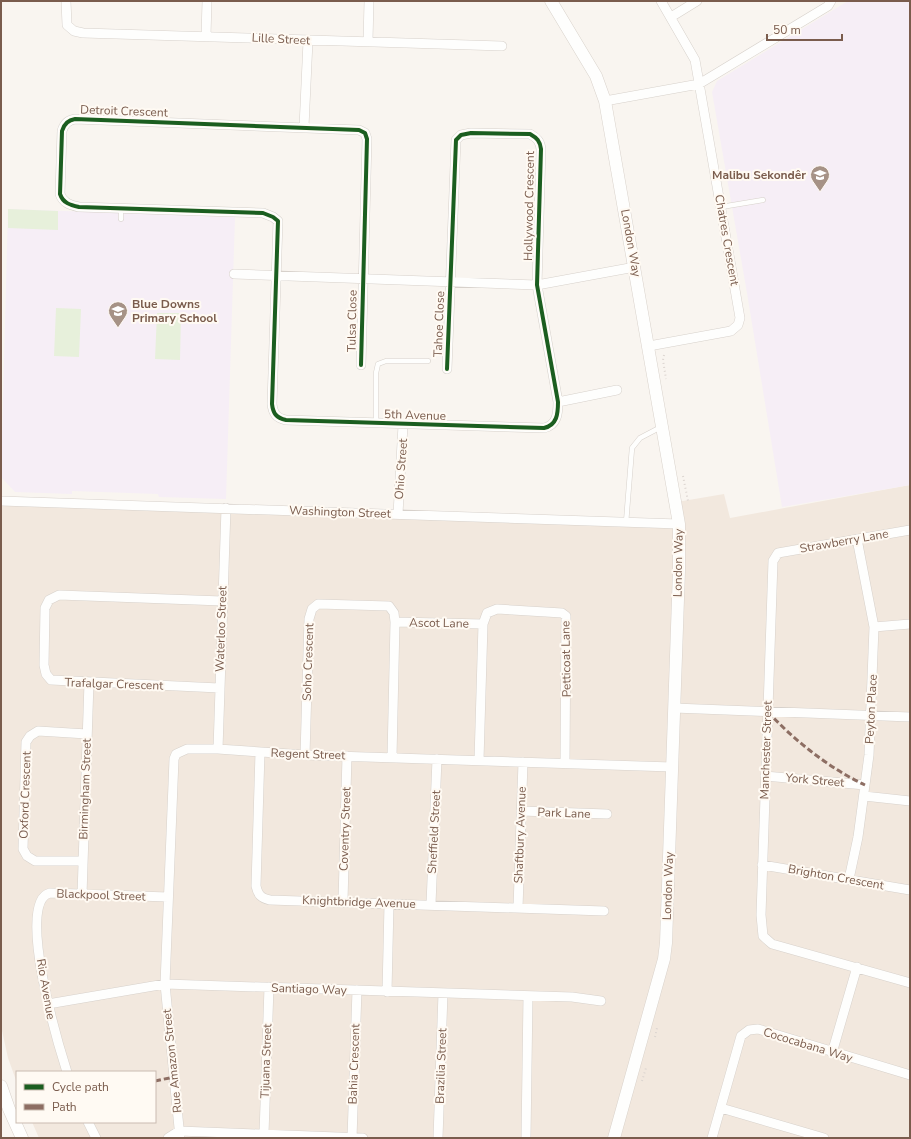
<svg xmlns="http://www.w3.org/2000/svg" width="911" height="1139" font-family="'Nunito Sans',sans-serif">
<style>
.residential{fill:#f2e8de}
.education{fill:#f6eef6}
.park{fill:#e7f0db}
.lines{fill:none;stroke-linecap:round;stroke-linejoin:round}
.lane-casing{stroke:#d7d1cb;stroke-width:5.5}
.street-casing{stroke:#d7d1cb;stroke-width:10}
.secondary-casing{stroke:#d9d2cb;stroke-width:13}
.path{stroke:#dcd5d0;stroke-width:2;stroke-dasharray:1 3;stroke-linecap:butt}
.lane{stroke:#fefefd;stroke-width:4.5}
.street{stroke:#fefefd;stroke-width:9}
.secondary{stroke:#fefefd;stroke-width:12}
.quiet{stroke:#8d6e63;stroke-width:3;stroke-dasharray:6 3;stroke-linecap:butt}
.cycleway-casing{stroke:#fffaf3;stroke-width:6}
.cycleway{stroke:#1b5e20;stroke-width:4}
.labels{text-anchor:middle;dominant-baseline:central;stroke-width:4;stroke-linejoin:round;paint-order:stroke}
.street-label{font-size:12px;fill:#7a5c4d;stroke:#fffaf3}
.poi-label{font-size:12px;font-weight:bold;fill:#7a5c4d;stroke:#fffaf3;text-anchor:end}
</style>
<rect width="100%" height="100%" fill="#f9f5f0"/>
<path class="residential" d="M910 485V1138H275L180 1132 171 1138H39L32 1122H155V1072H17V1083L8 1058 1 1026V502L678 526 677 502 724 494 730 518Z"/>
<path class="education" d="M848 1H910V485L782 507 747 293 712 92 717 81Z
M8 209 235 217 226 499 159 497 158 494 72 491V494L15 492 1 477Z"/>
<path class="park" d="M8 209 58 211V230L8 228Z
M56 308 81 309 79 357 54 356Z
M157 313H181L180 360 155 359Z"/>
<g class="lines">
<defs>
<path id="lane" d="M721 207 763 200
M121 209V219
M376 423V373L378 364 386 361H428
M626 523 632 448 640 438 661 427"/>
<path id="street" d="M66 1 67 25 74 31 83 33 502 46
M671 17 697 1
M206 36 207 1
M368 41 369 1
M605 101 699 84 828 6 831 1
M304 127 308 41
M234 274 537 285 635 267
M649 346 731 331 738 325 740 318 695 60 661 1
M361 365 367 139 365 133 359 130 75 119C68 120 64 124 62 131L60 194C63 203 70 205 79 207L263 213 273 217 278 221 272 404C273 413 276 418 286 420L544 428C557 425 558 414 558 402L537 285 541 149C540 141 537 138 530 134L471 133 461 135 456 140 447 369
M558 402 617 390
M1 501 679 524
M398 514 403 425
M910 530 778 553 773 561 761 915 763 936 772 944 910 983
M395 622 483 624
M874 627 910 624
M219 688 51 680 46 674 44 665 45 608 49 600 59 595 222 601
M674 708 910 717
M218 749 226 508
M260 752 256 886C258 895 261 898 270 900L604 911
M305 755 309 619 312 609 318 604 389 606 394 613 395 622 392 757
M479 760 483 624 487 613 497 609 562 613 566 616 565 763
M765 776 865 785
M864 796 910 801
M521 811 607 814
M83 861H35L27 856 23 849 26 742 30 736 38 731 87 734
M762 865 910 890
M849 879 858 837 869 755 874 627 857 539
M82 895 89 682
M343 901 347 756
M431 904 437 759
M518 908 523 762
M387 992 389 904
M48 1004 165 984 572 997 601 1001
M832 1053 857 967
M67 1072C59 1047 15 901 50 893L168 897
M721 1108 824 1138
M88 1122 96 1138
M264 1134 269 987
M168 1138 179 1131 363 1138
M180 1138 165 984 174 759 176 754 187 749H218L305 755 672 767
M352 1138 357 990
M438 1138 443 993
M526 1138 528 996
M712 1138 741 1036 749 1030 758 1029 910 1075"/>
<path id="secondary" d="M551 1 596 76 605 101 679 524V570L666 943 664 959 614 1138
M1 1086 9 1109 22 1138"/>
</defs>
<use href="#lane" class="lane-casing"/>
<use href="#street" class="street-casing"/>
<use href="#secondary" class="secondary-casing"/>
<path class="path" d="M664 355 663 360 666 379
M683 476 688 501
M655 1037 657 1028
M642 1081 646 1068"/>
<use href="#lane" class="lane"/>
<use href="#street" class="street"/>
<use href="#secondary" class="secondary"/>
<path class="quiet" d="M768 712C795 741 829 768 865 785
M155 1081 174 1077"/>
<defs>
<path id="cycleway" d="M361 365 367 139 365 133 359 130 75 119C68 120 64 124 62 131L60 194C63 203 70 205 79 207L263 213 273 217 278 221 272 404C273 413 276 418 286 420L544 428C557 425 558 414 558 402L537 285 541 149C540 141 537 138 530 134L471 133 461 135 456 140 447 369"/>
</defs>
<use href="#cycleway" class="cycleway-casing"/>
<use href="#cycleway" class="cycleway"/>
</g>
<defs>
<symbol id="school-pin" viewBox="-11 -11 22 30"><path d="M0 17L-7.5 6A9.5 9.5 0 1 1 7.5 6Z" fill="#a69286" stroke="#fffaf3"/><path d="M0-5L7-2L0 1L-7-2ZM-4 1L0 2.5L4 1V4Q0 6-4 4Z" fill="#fff"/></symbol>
</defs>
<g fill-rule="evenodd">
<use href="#school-pin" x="809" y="164" width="22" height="30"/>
<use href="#school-pin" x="107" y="300" width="22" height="30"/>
</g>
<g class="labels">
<g class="street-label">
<text transform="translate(281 39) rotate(3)">Lille Street</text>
<text transform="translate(124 111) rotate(2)">Detroit Crescent</text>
<text transform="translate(529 206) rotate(-89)">Hollywood Crescent</text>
<text transform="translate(727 240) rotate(80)">Chatres Crescent</text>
<text transform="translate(631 243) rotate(80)">London Way</text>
<text transform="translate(352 321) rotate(-89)">Tulsa Close</text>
<text transform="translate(439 324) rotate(-88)">Tahoe Close</text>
<text transform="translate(415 415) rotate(2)">5th Avenue</text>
<text transform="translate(401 469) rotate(-86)">Ohio Street</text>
<text transform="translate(340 512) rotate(2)">Washington Street</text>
<text transform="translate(844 541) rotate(-10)">Strawberry Lane</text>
<text transform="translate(678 563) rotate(-89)">London Way</text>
<text transform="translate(439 623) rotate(1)">Ascot Lane</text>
<text transform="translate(221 629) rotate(-88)">Waterloo Street</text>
<text transform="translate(566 659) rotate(-91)">Petticoat Lane</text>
<text transform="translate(308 662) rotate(-88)">Soho Crescent</text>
<text transform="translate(114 684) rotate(2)">Trafalgar Crescent</text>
<text transform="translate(871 709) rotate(-87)">Peyton Place</text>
<text transform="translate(766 750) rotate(-88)">Manchester Street</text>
<text transform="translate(308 754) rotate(2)">Regent Street</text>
<text transform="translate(815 780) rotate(5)">York Street</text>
<text transform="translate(85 789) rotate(-88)">Birmingham Street</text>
<text transform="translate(25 795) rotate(-88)">Oxford Crescent</text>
<text transform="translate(564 813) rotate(2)">Park Lane</text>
<text transform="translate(345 829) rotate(-88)">Coventry Street</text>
<text transform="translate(434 832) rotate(-87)">Sheffield Street</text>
<text transform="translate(520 835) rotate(-88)">Shaftbury Avenue</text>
<text transform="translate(836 877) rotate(10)">Brighton Crescent</text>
<text transform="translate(668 886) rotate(-88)">London Way</text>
<text transform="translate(101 895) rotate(2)">Blackpool Street</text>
<text transform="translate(359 902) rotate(2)">Knightbridge Avenue</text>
<text transform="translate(46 989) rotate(80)">Rio Avenue</text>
<text transform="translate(309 989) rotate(2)">Santiago Way</text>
<text transform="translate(808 1045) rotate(17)">Cococabana Way</text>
<text transform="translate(172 1061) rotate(-96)">Rue Amazon Street</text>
<text transform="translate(266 1061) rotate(-88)">Tijuana Street</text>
<text transform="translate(354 1064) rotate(-88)">Bahia Crescent</text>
<text transform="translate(441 1066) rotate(-88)">Brazilia Street</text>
</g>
<g class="poi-label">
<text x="806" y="175">Malibu Sekondêr</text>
<text x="132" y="304" text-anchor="start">Blue Downs<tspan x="132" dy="14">Primary School</tspan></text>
</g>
</g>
<rect width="911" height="1139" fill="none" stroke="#7a5c4d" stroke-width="4"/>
<rect x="16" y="1071" width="140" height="52" fill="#fffaf3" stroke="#cabbb1"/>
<rect x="24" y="1084" width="20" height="6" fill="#1b5e20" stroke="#cabbb1"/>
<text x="52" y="1091" font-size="12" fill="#7a5c4d">Cycle path</text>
<rect x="24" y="1104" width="20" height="6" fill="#8d6e63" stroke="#cabbb1"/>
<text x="52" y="1111" font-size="12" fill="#7a5c4d">Path</text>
<path d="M767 34v6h75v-6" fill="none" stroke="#7a5c4d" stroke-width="2"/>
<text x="773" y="34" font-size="12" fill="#7a5c4d" stroke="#fffaf3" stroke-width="3" paint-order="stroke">50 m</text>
</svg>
